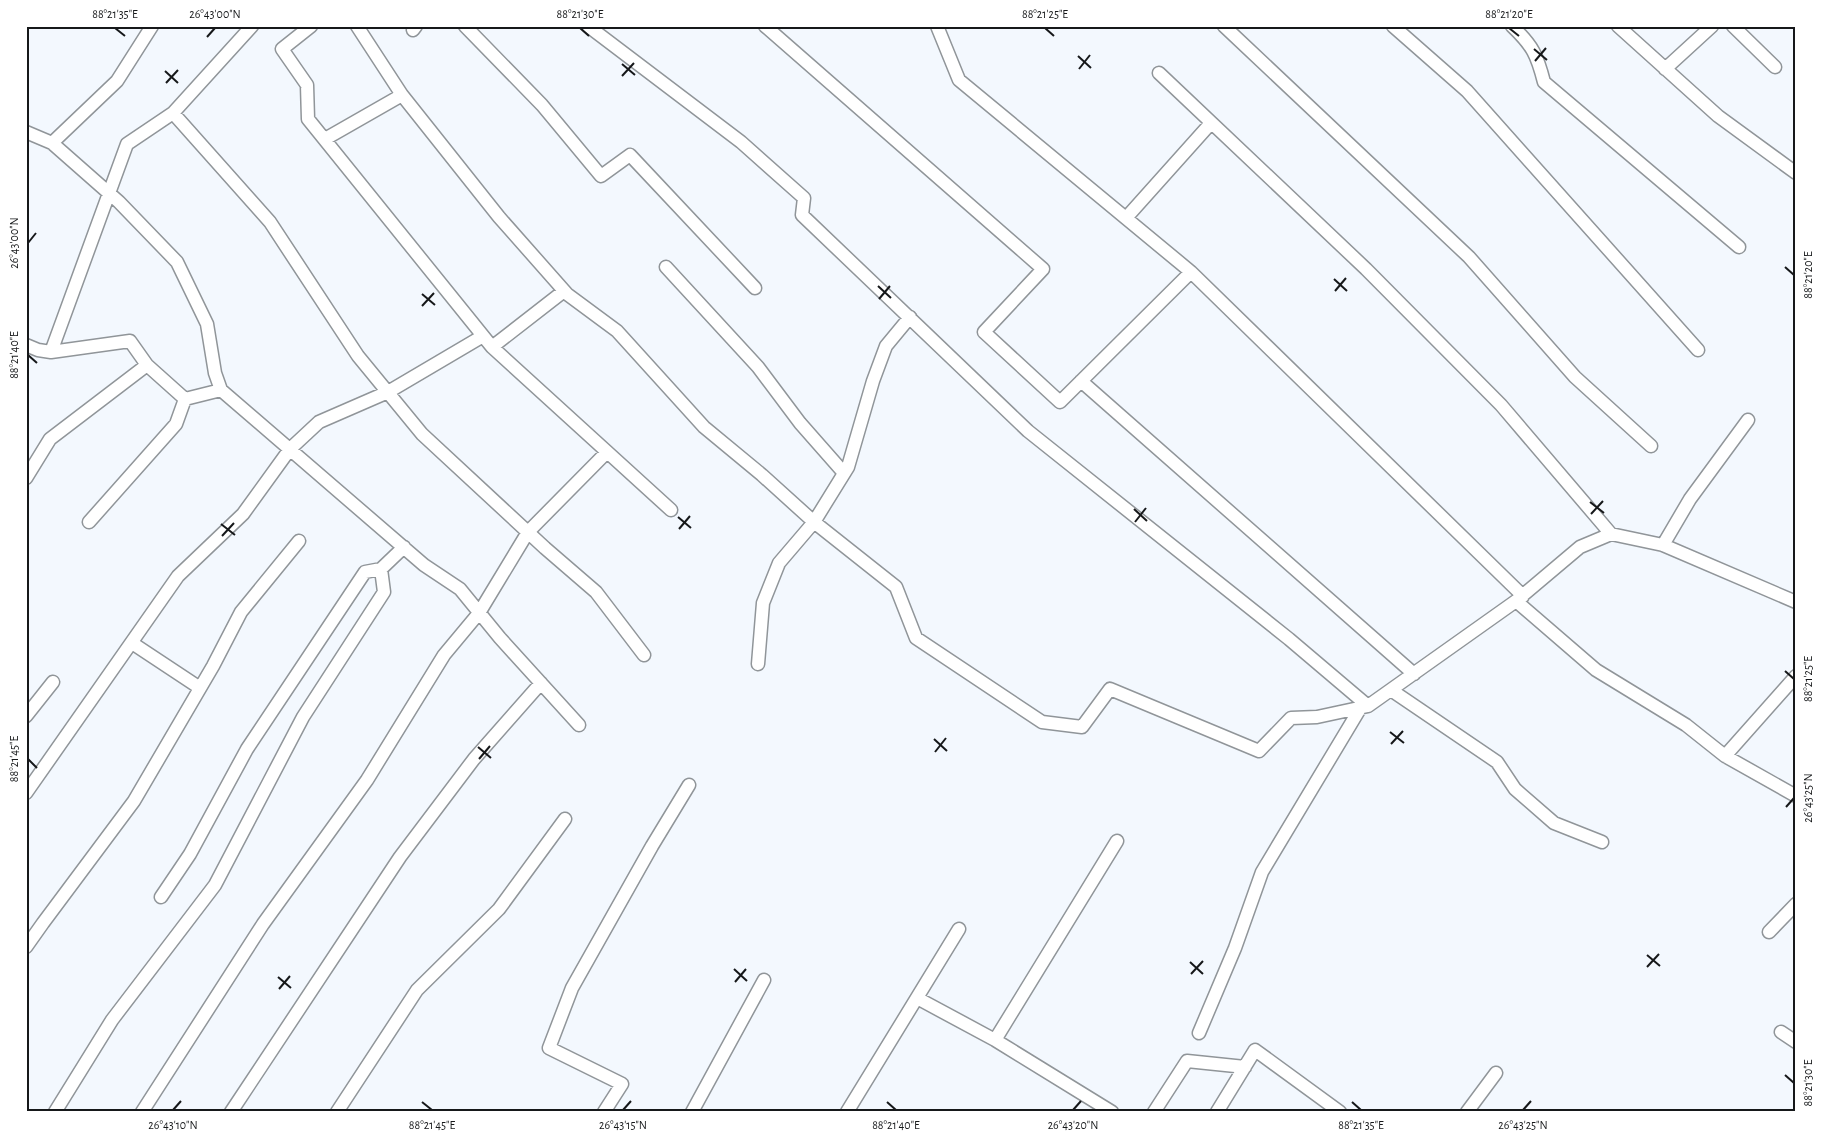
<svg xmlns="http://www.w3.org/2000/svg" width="1822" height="1138" font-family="'Alegreya Sans',sans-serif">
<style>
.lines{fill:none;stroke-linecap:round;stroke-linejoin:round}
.street-casing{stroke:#909599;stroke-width:15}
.street{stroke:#fff;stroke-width:12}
.ticks{fill:none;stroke:#16181a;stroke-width:2}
.neatline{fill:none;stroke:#16181a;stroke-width:2}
.ticks-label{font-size:12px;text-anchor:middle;fill:#16181a}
</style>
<rect width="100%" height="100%" fill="#f3f8fe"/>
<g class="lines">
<defs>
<path id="street" d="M311 26 282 49 307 85 308 119 492 347 671 510
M357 26 402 95 499 217 567 294 617 331 704 427 762 475 814 522 896 587 916 638 1042 722 1082 727 1110 689 1259 751 1291 718 1317 717 1368 706 1516 601 1580 547 1611 534 1663 545 1796 602
M465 26 542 105 601 176 630 155 755 288
M588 26 741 142 804 198 802 215 1028 431 1289 639 1368 706
M765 26 1043 269 984 332 1060 402 1191 272
M937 26 959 80 1191 272 1523 596
M1224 26 1469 257 1575 377 1651 446
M1393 26 1467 91 1698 350
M1512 26C1533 46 1537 55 1544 82L1739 247
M1618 26 1718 116 1796 173
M1733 26 1775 67
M413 30 416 26
M1665 69 1712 26
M1159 73 1366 269 1501 405 1611 534
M173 113 270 222 358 356 422 434 545 548 596 592 644 655
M26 132 52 143 119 202 177 262 207 324 215 373 221 390 424 565 460 589 500 638 579 725
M325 139 402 95
M52 143 117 81 152 26
M1126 218 1211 123
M666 267 758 367 800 423 844 473
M26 345 38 350 51 352 130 341 147 365 185 399 221 390
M492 347 564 291
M51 352 127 144 173 113 252 26
M1081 381 1414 674
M26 478 50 439 147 365
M89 522 176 424 185 399
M1663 545 1690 499 1748 420
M1516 601 1596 670 1686 725 1725 756 1796 796
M132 643 200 688
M758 664 763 603 779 563 814 522 848 467 873 381 886 346 910 317
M1391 690 1497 762 1515 789 1554 823 1602 842
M26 716 53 682
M1725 756 1796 676
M26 793 178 576 243 514 290 449 319 422 388 392 483 336
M161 897 190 854 247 749 365 572 381 569 404 547
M1769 932 1796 904
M26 947 43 923 134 801 213 666 241 612 299 541
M917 998 995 1040 1117 841
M1781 1032 1796 1042
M1199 1033 1235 948 1262 872 1361 707
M995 1040 1112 1112
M55 1112 112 1020 215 885 303 717 384 592 381 569
M142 1112 263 924 367 780 444 655 479 613 528 532 607 452
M231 1112 400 857 474 759 541 683
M337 1112 417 990 499 909 565 819
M604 1112 622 1084 549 1048 572 988 652 846 689 785
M692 1112 764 980
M847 1112 959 929
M1154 1112 1187 1061 1245 1067
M1217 1112 1255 1050 1340 1112
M1467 1112 1496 1073"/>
</defs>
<use href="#street" class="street-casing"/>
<use href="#street" class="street"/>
</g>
<path class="ticks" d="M115 28 125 36M580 28 589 36M1045 28 1054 36M1509 28 1519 36M207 37 215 28M1534 49 1547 60M1078 56 1091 68M1535 61 1546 48M622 64 635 75M1079 69 1090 55M165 71 178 83M622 76 634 63M166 83 178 70M28 243 36 233M1785 267 1794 275M1334 279 1347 291M878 286 891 298M1335 291 1346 278M422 294 435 305M879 299 890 286M422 306 434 293M28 355 37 363M1590 502 1604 513M1134 509 1147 521M1591 514 1603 501M678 517 691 528M1135 522 1146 508M221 524 235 535M679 529 690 516M222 536 234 523M1785 671 1794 679M1390 732 1404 743M934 739 947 751M1391 744 1403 731M478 747 491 758M935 752 946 738M28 759 37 768M479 759 490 746M1786 807 1794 798M1647 955 1660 966M1190 962 1203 974M1647 967 1659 954M734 969 747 981M1191 974 1203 961M278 977 291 988M735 982 746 969M279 989 290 976M1785 1075 1794 1083M422 1102 432 1110M887 1102 896 1110M1352 1102 1361 1110M173 1110 181 1101M623 1110 631 1101M1073 1110 1081 1101M1523 1110 1531 1101"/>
<rect width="1822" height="1138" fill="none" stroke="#ffffff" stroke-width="55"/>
<rect x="28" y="28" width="1766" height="1082" class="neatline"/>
<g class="ticks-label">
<text x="115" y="18">88°21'35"E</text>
<text x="215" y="18">26°43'00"N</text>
<text x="580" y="18">88°21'30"E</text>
<text x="1045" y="18">88°21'25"E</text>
<text x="1509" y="18">88°21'20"E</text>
<text transform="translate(14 243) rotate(-90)" y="4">26°43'00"N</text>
<text transform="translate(1808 275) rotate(-90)" y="4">88°21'20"E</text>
<text transform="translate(14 355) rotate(-90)" y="4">88°21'40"E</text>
<text transform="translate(1808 679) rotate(-90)" y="4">88°21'25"E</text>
<text transform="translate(14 759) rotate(-90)" y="4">88°21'45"E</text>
<text transform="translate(1808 798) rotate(-90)" y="4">26°43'25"N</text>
<text transform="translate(1808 1083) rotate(-90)" y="4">88°21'30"E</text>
<text x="173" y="1129">26°43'10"N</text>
<text x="432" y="1129">88°21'45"E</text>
<text x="623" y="1129">26°43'15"N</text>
<text x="896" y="1129">88°21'40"E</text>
<text x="1073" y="1129">26°43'20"N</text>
<text x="1361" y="1129">88°21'35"E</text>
<text x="1523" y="1129">26°43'25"N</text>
</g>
</svg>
